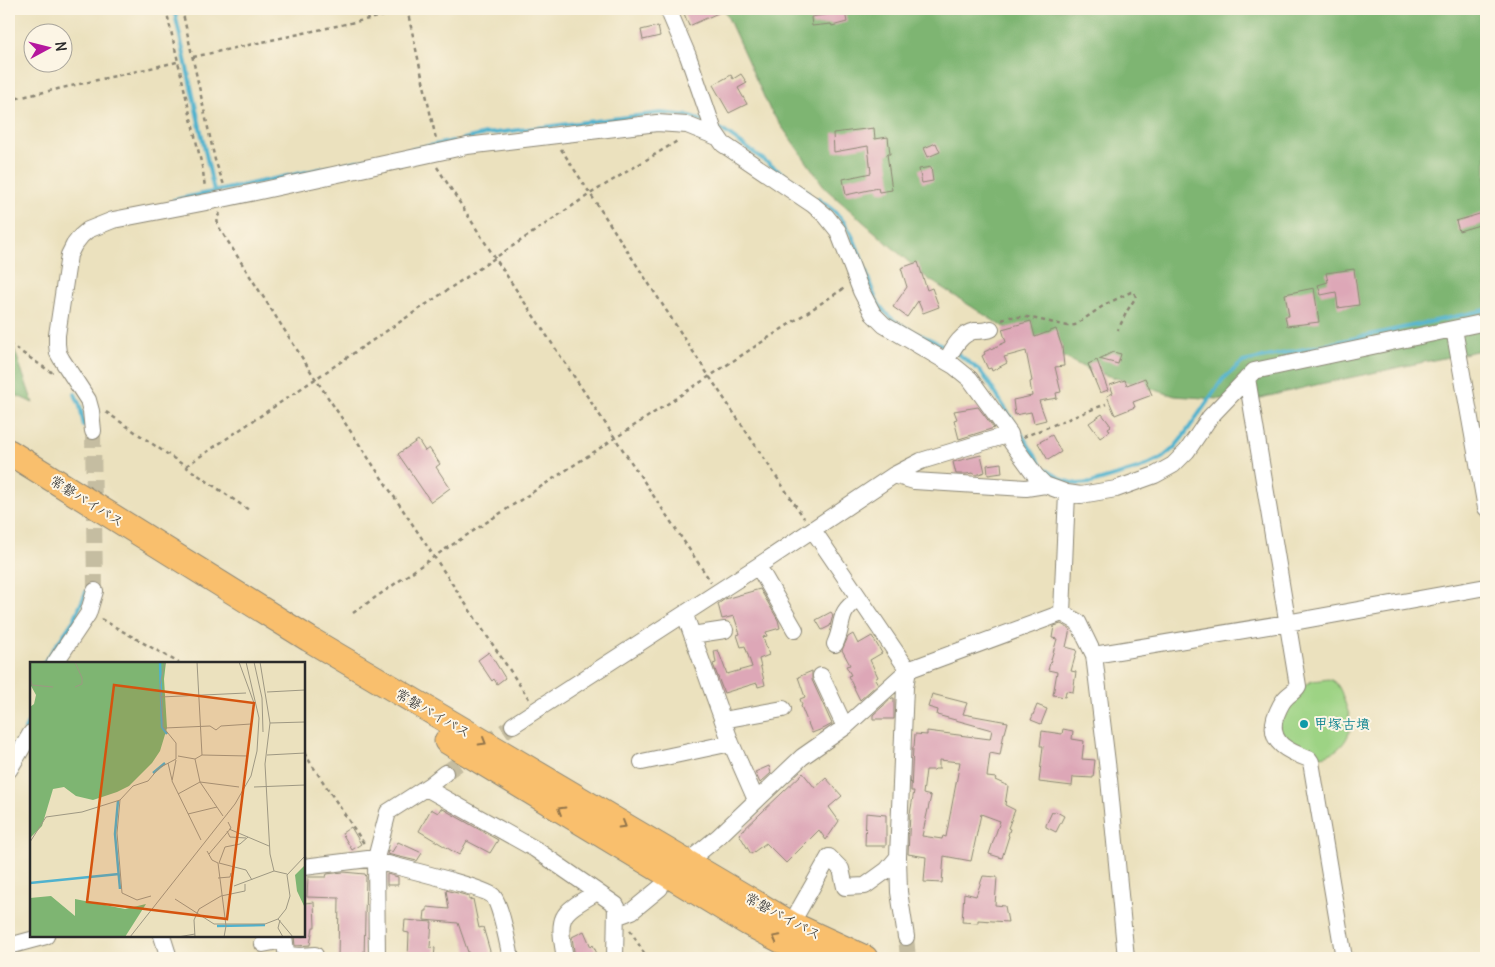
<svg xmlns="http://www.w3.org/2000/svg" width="1495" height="967" font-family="Delius,'Klee One',sans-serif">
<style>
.green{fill:#9dd384;stroke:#647f58}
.forest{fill:#7eb572;stroke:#54704e}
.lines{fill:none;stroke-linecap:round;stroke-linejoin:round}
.stream{stroke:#4fb2ce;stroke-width:4}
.building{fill:#dda7b7;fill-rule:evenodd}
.minor-tunnel{stroke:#c5bda1;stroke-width:16;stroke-dasharray:16 8;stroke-linecap:butt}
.minor-casing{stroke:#8b8674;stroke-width:18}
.highway-casing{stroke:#8b8674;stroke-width:27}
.path{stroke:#8b8674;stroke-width:2.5;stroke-dasharray:4 4;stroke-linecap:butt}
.minor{stroke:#fff;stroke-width:16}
.highway{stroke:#f9bf6d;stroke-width:25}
.oneway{stroke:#92754c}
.culture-dot{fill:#0f9aa8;stroke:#fcf5e5;stroke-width:2}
.labels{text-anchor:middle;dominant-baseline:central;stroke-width:4;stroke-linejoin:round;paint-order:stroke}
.street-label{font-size:14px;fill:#2b2b2b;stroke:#fcf5e5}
.culture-label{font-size:14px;font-weight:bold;fill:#0d838f;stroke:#fcf5e5;text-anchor:start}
.inset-river{fill:none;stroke:#4fb2ce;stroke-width:2.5}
.inset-road{fill:none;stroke:#9e9883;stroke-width:1}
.view{fill:#d5540f;fill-opacity:0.15;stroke:#d5540f;stroke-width:2.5}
.inset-edge{fill:none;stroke:#2b2b2b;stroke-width:2.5}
</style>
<rect width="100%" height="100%" fill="#fcf5e5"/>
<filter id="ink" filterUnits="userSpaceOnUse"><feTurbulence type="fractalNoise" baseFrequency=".02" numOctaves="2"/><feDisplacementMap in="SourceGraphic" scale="10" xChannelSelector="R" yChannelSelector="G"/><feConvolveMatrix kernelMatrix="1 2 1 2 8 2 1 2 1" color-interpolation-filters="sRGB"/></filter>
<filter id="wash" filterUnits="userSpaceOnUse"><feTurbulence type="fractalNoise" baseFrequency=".0096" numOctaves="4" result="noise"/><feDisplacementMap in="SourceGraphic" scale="20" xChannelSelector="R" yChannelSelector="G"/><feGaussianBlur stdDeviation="1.12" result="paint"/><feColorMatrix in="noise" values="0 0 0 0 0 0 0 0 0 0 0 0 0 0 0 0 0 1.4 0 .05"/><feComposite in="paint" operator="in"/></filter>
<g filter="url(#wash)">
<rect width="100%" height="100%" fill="#ebe1be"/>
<path class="green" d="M1329 679C1339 683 1341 691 1344 700 1346 706 1349 713 1350 719 1354 736 1337 756 1319 756 1309 755 1290 743 1280 738L1278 721 1305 685 1312 681Z"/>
<path class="forest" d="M724 9H1486V349L1320 384 1248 401 1175 396 1089 370 997 323 927 278 826 189 770 110Z
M9 334 33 403 9 392Z"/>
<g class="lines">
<path class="stream" d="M174 9 214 191
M721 129 808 192
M463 139 486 134 661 113 691 116 705 122
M818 199C825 204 833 209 839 216 853 231 860 255 867 275 872 288 875 302 885 312 902 330 928 337 948 348
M174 200 453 141
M957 353 979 370 987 380 1043 468 1063 480 1077 484 1091 483 1141 468 1162 458 1174 448 1182 438 1223 379 1243 362 1486 310
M75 394 80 406 84 426
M44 663 74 620 86 592
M25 729 31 718"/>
</g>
<g id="blocks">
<path class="building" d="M688 9H727L689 26 683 11Z
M845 12 847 22 832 26 831 24 812 26 811 17Z
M658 26 660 36 643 40 641 30Z
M741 74 747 83 738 88 747 104 729 113 713 85 731 75 733 79Z
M874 128 875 139 888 137 890 154H887L892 190 879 192 878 188 846 195 843 179 871 173 868 146 834 152 833 133Z
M936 143 940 152 928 157 924 148Z
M931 167 933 181 922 183 919 169Z
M1486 212V223L1459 231 1456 221Z
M918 262 927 290 932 288 939 307 923 313 918 301 907 317 893 307 907 287 901 268Z
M1354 269 1359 305 1338 308 1336 292 1321 295 1318 285 1328 282 1326 273Z
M1314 288 1319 322 1287 326 1285 316H1289L1285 294Z
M1031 321 1035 337 1056 329 1062 347 1064 366 1055 367 1061 392 1056 393 1057 398 1039 401 1046 420 1034 423 1031 412 1015 415 1013 400 1032 396 1030 382 1032 381 1026 351 1004 357 1007 363 992 371 991 368 988 369 982 356 985 354 984 352 1006 342 1002 329Z
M1113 352 1121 354 1118 364 1099 359Z
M1097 360 1108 390 1100 393 1088 364Z
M1145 378 1152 395 1133 402 1135 407 1115 415 1107 396 1113 393 1110 385 1125 380 1127 385Z
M978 407 994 428 959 439 954 420 957 419 954 411Z
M1102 414 1111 426 1108 428 1110 431 1100 438 1089 423Z
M1052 435 1061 452 1048 460 1038 443Z
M418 440 425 451 429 448 440 464 436 467 450 488 431 502 398 454Z
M981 455 985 472 976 475 973 473 966 474H956L953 462Z
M1001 463 1002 473 988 475 987 465Z
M760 589 778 620 780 628 766 632 767 636 763 637 769 655 759 659 765 685 758 687 757 683 724 693 713 664 716 663 714 651 718 650 727 674 752 667 745 646 741 647 737 635 740 634 734 616 722 619 718 604 725 599Z
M831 612 833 615 830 626 822 630 816 620Z
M1061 624 1070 629 1066 647 1077 650 1071 671 1076 672 1073 692 1066 691 1065 697 1053 695 1057 672 1048 670 1057 639 1052 638 1054 626Z
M853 634 858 644 872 636 882 653 870 660 878 677 875 679 878 684 860 700 848 676 851 675 846 666 850 665 842 650 848 637Z
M489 652 505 678 497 684 494 679 492 681 478 660Z
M812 671V680L832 724 825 728 812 733 801 706 802 705 800 699 805 697 798 677Z
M932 694 967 703 963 714 1008 722 1005 733H1004L1000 755 990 753 987 777 996 778 995 780 1008 786 1005 805 1015 810 1008 828 1010 829 1008 835 1009 836 1002 858 989 854 1000 821 981 814 971 861 944 856 942 883 924 882 926 857 908 854 910 814 914 791H911L913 747H914L915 734 927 735V731L990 739 992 730 937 715 938 710 928 707ZM939 760 960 762 946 837 943 836 942 839 922 836 931 796 923 794 926 770H934L935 769H939Z
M892 698H894V719H873V715Z
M1037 705 1047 709 1041 724 1031 720Z
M1063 729 1073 731 1072 739 1084 741 1082 759 1095 760 1093 778 1073 777 1072 786 1039 782 1043 746H1040L1042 731 1062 734Z
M769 766 771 773 760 783 755 772Z
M803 773 815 788 826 778 842 796 829 807 839 821 826 840 819 830 786 863 766 843 751 854 739 834Z
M441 808 498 840 490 853 467 841 459 855 419 831 431 809 438 813Z
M1055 811 1064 816 1056 832 1046 827V825L1052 812 1054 813Z
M866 813 886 815V846H865Z
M351 827 361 844 352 850 342 833Z
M398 842 422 853 417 861 387 854 388 850 392 852Z
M343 872 365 874 366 877 364 958H338L339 898 307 897 308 877H326L327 874Z
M387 874 398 877V885H387Z
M983 876 997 877 995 905 1005 906 1008 922 978 920V923L962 922 964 893 976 896Z
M446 890 469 896V900L473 899 479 928 483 927 492 958H470L458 923 424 920 425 911H427V907L449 909Z
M314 902 315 927H313L310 945 295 946 294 936H304V903Z
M405 920 432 922 430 947 435 948 434 958H408L409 933 404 932Z
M584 931 591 947 593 945 599 958H575L572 937Z"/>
</g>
</g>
<g filter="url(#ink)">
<use href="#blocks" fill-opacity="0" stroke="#8b8674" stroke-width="1"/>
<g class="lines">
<path class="minor-tunnel" d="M93 431 95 591
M445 773 513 725
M906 937 908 958"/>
<defs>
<path id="minor" d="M668 9 688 56 714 131 723 144 812 204 826 216 838 231 861 291 873 314 884 325 954 366 970 379 1010 434 1012 443 1036 476 1045 485 1067 493 1081 495 1116 489 1155 475 1173 465 1187 451 1210 417 1254 371 1486 322
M1454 329 1486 508
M946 361C953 349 960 334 974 331 980 331 985 331 991 329
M1247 378 1298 686C1295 692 1288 694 1284 700 1280 705 1277 713 1275 718 1268 744 1290 752 1309 759L1311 762 1344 958
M93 431 91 411 88 400 62 360 58 353 57 344V335L69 255 74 245 81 236 88 230 113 220 227 198 467 146 657 123 687 125 717 137
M894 475 921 461 1010 434
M1067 493 1062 613 1078 622 1094 655 1109 779 1126 958
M813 530 908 670 905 687 898 857 899 892 906 937
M758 566 795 630
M685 615 731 743 756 800
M692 635 725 630
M835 644C845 623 836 613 859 599
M1094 655 1287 623 1486 587
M55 663 88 614 95 591
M821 676 845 727
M723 720 783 709
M513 725 758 566 894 475 914 481 1026 488 1045 485
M642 762 731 743
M9 770 31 733
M426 788 535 849 616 905 621 915 632 911 660 888
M696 855 718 837 802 757 845 727 908 670 1062 613
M376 858 377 958
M376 861C394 866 484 887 493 896 501 905 508 945 511 958
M304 867 376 858 388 812 430 785 445 773
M791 924 829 857 841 869 845 887 865 886 887 870 898 857
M162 936 169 958
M284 936 286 951 288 955 299 956 315 955
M263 944 284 940
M9 946 46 936
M565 958C557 914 560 914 597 892
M615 958 616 905"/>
<path id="highway" d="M9 452 309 639 791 924 865 958
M447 741 748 923 788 944 820 958"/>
</defs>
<use href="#minor" class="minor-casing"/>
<use href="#highway" class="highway-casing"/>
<path class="path" d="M166 9 203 171 205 188
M182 9 215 160 224 185
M407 9 436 139
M193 57 415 9
M9 100 177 62
M561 149 709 376 804 518
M437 167 495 258 711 582
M220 213 217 218 218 226 315 378 529 699
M1002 320 1010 317H1027L1068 326 1075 325 1106 304 1131 292H1134L1136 297 1127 311 1118 330
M9 344 51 372 54 371
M106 412 249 510
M1023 437 1106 404
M186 466 590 194 679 140
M353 613 435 556 846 287
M101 619 179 663
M304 753 365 845
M630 930 647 958"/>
<use href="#minor" class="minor"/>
<use href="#highway" class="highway"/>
</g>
<defs><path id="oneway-chevron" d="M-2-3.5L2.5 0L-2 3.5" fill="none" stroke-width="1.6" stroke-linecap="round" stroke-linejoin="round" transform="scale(1.25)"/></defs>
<g class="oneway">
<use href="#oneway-chevron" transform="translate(483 742) rotate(30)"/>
<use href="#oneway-chevron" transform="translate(561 810) rotate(-149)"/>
<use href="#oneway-chevron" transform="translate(623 825) rotate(30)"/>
<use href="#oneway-chevron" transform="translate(776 938) rotate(-152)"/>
</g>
</g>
<circle class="culture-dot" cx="1304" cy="724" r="5"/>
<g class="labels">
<g class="street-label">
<text transform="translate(87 501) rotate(32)">常磐バイパス</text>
<text transform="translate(433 713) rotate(30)">常磐バイパス</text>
<text transform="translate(783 916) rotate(28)">常磐バイパス</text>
</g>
<g class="culture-label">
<text x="1314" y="724">甲塚古墳</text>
</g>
</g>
<g transform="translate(30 662)">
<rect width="275" height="275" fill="#ebe1be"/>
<path d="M0 0H136L134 17 137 66 130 89 122 101 99 124 87 130 63 138 46 134 34 125 23 127 12 164 0 176V45L4 42 6 33 0 22ZM275 203V246L267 229 265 213ZM21 234 45 254V237L95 247 116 242 95 275H0V236Z" fill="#7eb572"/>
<path class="inset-river" d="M130 0 132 65 137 72M123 111 135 101M88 139 85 172 90 227M0 221 89 212M187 264 235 263"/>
<path class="inset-road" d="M45 0 52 16V22L45 25M135 0H182M167 0 172 93M209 0 224 41M224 0 232 36 233 70M230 0 240 61 235 102 240 192 244 209M0 15 2 23 23 25M237 30 275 28M131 35 216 31M240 61 275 60M135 66 180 64 186 68 191 64 221 62M237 93 275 91M148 94 165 97 172 93 218 94M165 97 170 120 193 154M146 98 142 119 171 178M138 101 142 118M224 125 275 123M148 132 170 120 209 125M90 138 87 171 92 231 107 238 121 234M158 152 187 145M199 167 239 184M197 169 200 175 216 176M0 180 16 155 52 150 90 138 103 124 118 119 129 106 146 97V81L133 65V58L130 23 135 0M177 189 182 198 188 201 196 264 194 275M179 192 201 166 198 160M189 201 195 185 210 182 218 175M189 201 216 208 222 218M188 216 200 215 201 211M204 224 244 209 257 212M145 237 184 262H235L248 257 256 247 260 234 257 213 275 194M248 257 263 275M250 258 248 266 253 275M100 275 205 142 221 114 227 89 229 56 216 0M148 275 165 272M165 275 164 258 169 247 191 234 215 229V222"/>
<path class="view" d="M84 23 224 41 197 257 57 240Z"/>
<rect width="275" height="275" class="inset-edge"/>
</g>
<rect width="1495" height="967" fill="none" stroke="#fcf5e5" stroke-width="30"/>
<g transform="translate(48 48) rotate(83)"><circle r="24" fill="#fcf5e5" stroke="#a8a49b"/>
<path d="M0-4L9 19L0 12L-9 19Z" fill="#b5179e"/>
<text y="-8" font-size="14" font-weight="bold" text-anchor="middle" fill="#2b2b2b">N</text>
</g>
</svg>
